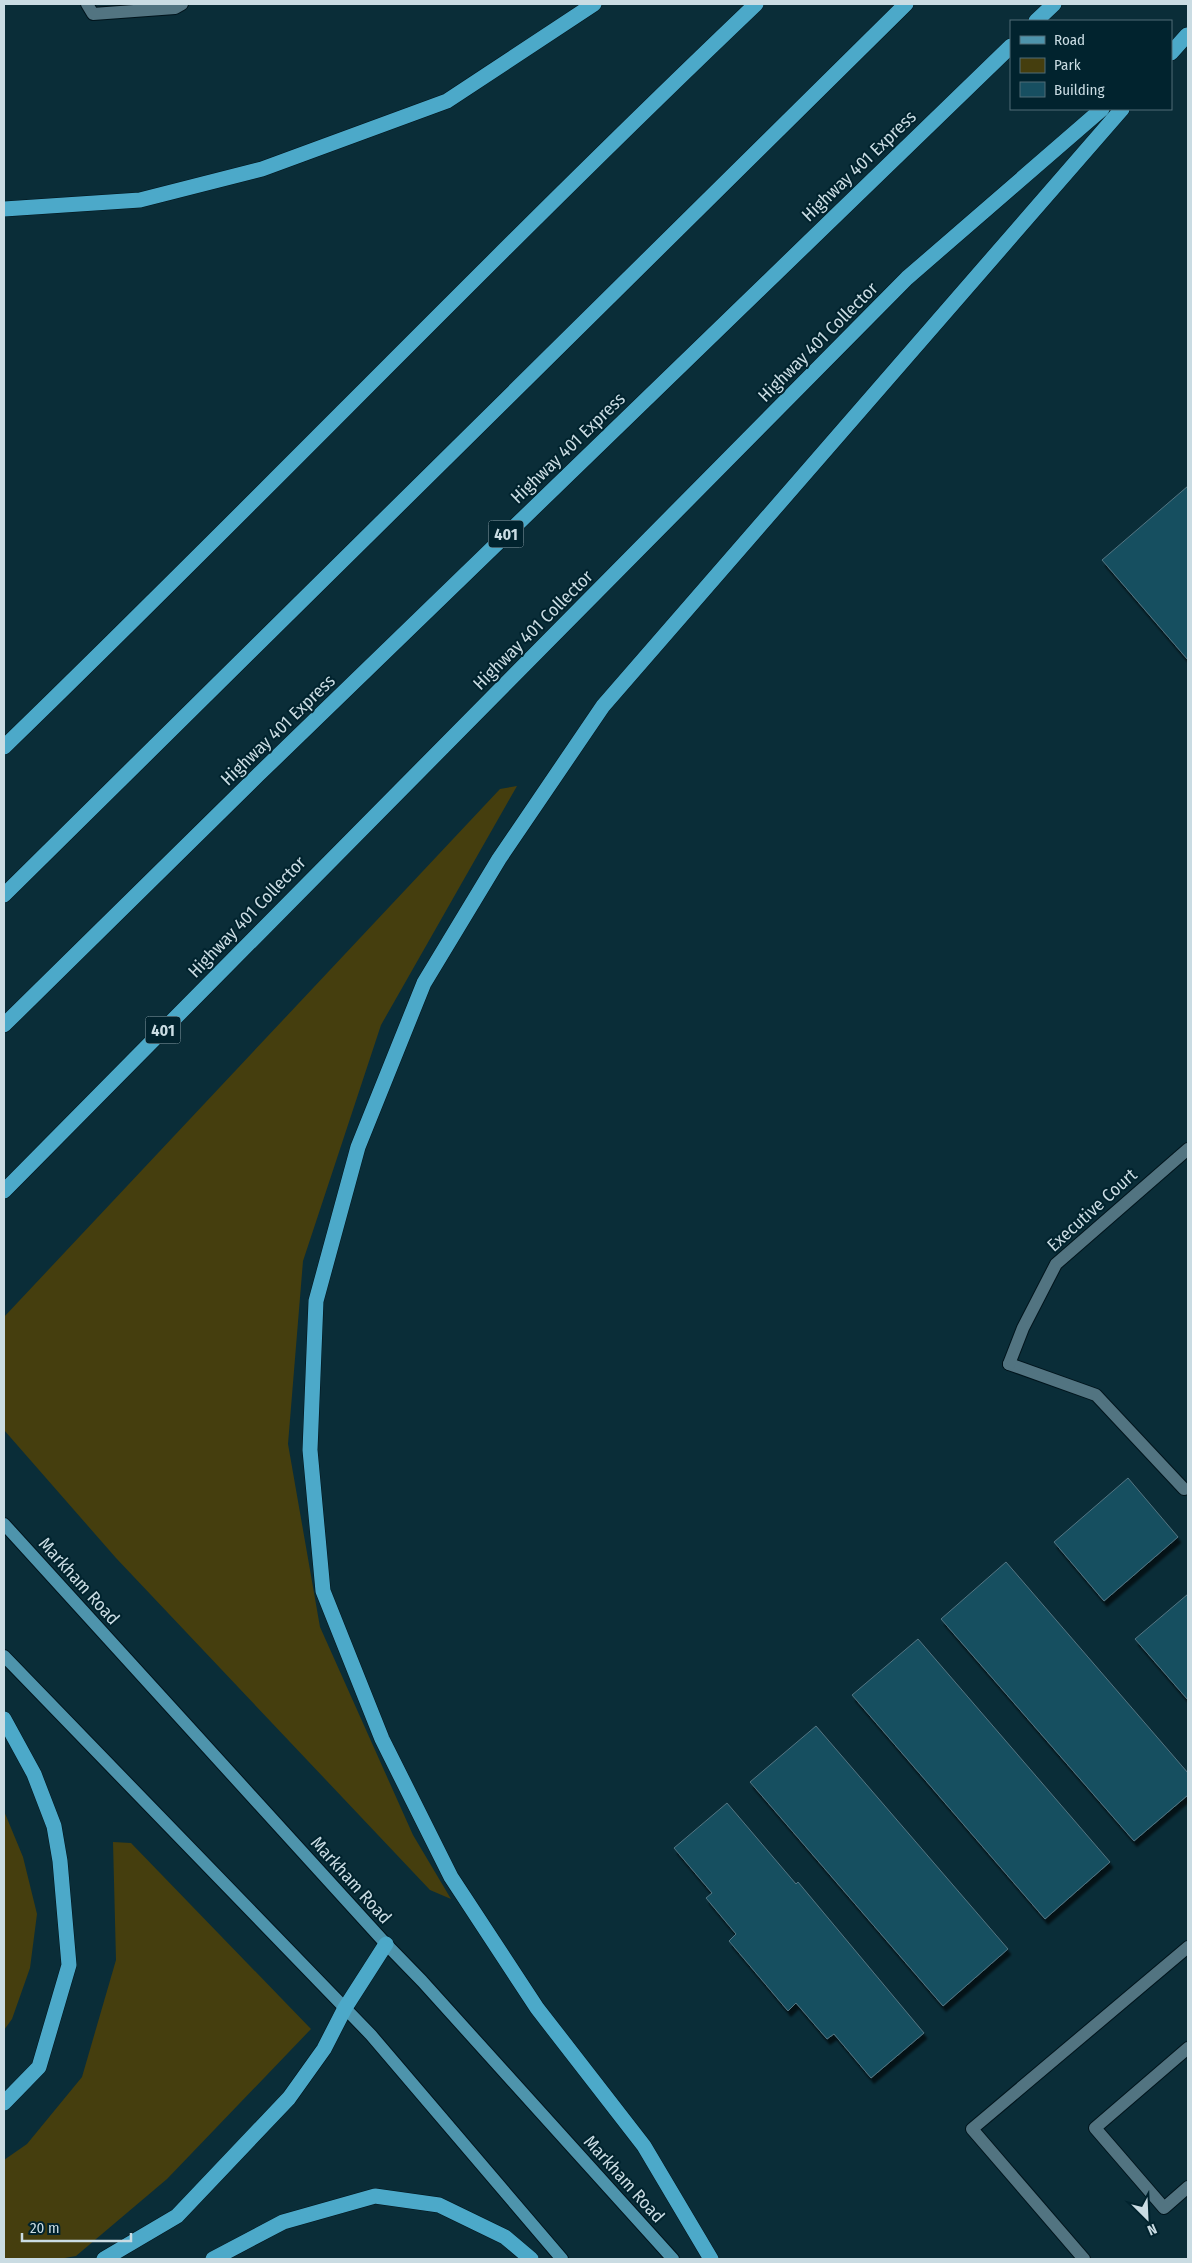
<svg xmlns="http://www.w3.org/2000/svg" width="1192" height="2263" font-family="'Fira Sans Condensed',sans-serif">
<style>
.green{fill:#453e0e}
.building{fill:#174f61;stroke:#547683;filter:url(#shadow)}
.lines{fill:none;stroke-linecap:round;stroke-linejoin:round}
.lane-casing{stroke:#00141c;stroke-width:14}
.street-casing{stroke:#00141c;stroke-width:14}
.primary-casing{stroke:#00141c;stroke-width:14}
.highway-casing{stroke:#00141c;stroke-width:16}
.lane{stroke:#527481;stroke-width:12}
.street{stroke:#527481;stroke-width:12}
.primary{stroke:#4e94ac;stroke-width:12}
.highway{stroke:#4ca9c9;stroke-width:15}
.labels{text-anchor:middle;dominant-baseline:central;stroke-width:4;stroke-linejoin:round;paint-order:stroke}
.shield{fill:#01232e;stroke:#8ea4ad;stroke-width:1}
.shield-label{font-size:16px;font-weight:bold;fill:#cadce3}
.street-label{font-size:18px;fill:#cadce3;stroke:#01232e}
</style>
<defs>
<filter id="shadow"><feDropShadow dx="3" dy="5.5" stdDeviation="1" flood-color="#0009"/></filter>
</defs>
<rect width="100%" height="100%" fill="#0a2d38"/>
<path class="green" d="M517 786 381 1025 303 1261 288 1444 320 1627 413 1835 451 1899 430 1890 116 1558 4 1430V1317L500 789Z
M4 1811 23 1857 37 1914 30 1968 12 2019 4 2030Z
M113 1842 131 1843 311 2029 167 2179 76 2256 59 2259H4V2160L27 2144 82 2077 116 1960Z"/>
<path class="building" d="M1188 486V660L1102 560Z
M1128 1478 1178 1537 1104 1601 1054 1542Z
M1006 1562 1188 1773V1795L1134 1841 941 1619Z
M1188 1594V1700L1135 1639Z
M918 1639 1110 1862 1045 1919 852 1695Z
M816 1726 1008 1949 943 2006 750 1782Z
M727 1803 796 1884 798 1882 924 2033 871 2078 834 2034 827 2039 796 2003 788 2011 729 1941 736 1934 706 1898 712 1893 674 1848Z"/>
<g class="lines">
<defs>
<path id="lane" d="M87 4 93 14 175 8 182 4
M1009 1364 1096 1395 1184 1489
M1188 2048 1095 2128 1164 2208 1188 2187
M1084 2259 972 2129 1188 1947"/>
<path id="street" d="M1009 1364 1023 1328 1056 1264 1188 1149"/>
<path id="primary" d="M4 1524 386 1944 422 1981 673 2259
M4 1656 371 2035 562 2259"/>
<path id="highway" d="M1036 21 1054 4
M1171 53 1187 35
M4 209 140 200 262 169 447 101 594 4
M4 747C257 502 501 247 756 4
M4 895 906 4
M4 1025 257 776 1011 46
M4 1191 907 278 1102 109
M4 1719 34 1774 54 1826 60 1861 69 1965 39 2067 4 2103
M104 2259 177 2216 289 2098 324 2049 345 2008 386 1944
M213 2259 283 2222 375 2196 439 2205 505 2237 531 2259
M711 2259 644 2146 537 2008 451 1877 382 1739 323 1591 310 1450 316 1301 358 1147 424 983 499 859 603 706 1122 109"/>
</defs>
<use href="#lane" class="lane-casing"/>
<use href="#street" class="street-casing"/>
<use href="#primary" class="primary-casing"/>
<use href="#highway" class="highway-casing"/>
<use href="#lane" class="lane"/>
<use href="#street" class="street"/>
<use href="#primary" class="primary"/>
<use href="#highway" class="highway"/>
</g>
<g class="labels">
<g class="shield">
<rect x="488.5" y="520.5" width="35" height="27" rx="4"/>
<rect x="145.5" y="1016.5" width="35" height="27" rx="4"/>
</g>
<g class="shield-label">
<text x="506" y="534">401</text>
<text x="163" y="1030">401</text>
</g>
<g class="street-label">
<text transform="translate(859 166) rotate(-44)">Highway 401 Express</text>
<text transform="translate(818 342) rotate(-45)">Highway 401 Collector</text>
<text transform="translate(568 448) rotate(-44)">Highway 401 Express</text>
<text transform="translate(533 630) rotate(-45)">Highway 401 Collector</text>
<text transform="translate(278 730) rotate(-44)">Highway 401 Express</text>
<text transform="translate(247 917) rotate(-46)">Highway 401 Collector</text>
<text transform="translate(1092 1210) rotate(-42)">Executive Court</text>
<text transform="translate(79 1581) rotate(48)">Markham Road</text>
<text transform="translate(351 1880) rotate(48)">Markham Road</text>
<text transform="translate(624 2179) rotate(48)">Markham Road</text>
</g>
</g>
<rect width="1192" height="2263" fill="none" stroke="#cadce3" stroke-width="10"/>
<rect x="1010" y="20" width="162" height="90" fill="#01232e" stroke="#516d76"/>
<rect x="1020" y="36" width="25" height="8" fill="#4e94ac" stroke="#516d76"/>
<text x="1054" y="45" font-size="15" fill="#cadce3">Road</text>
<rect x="1020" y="58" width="25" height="15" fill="#453e0e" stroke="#516d76"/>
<text x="1054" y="70" font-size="15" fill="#cadce3">Park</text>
<rect x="1020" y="82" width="25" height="15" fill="#174f61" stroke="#516d76"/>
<text x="1054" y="95" font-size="15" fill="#cadce3">Building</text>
<g transform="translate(1147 2218) rotate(156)" stroke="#01232e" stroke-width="4" paint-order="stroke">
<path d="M0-4L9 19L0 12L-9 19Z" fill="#cadce3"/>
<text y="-8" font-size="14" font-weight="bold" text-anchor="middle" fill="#cadce3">N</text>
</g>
<path d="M22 2233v8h109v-8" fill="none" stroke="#cadce3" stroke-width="2.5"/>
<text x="30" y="2233" font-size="15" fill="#cadce3" stroke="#01232e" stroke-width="4" paint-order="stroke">20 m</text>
</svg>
